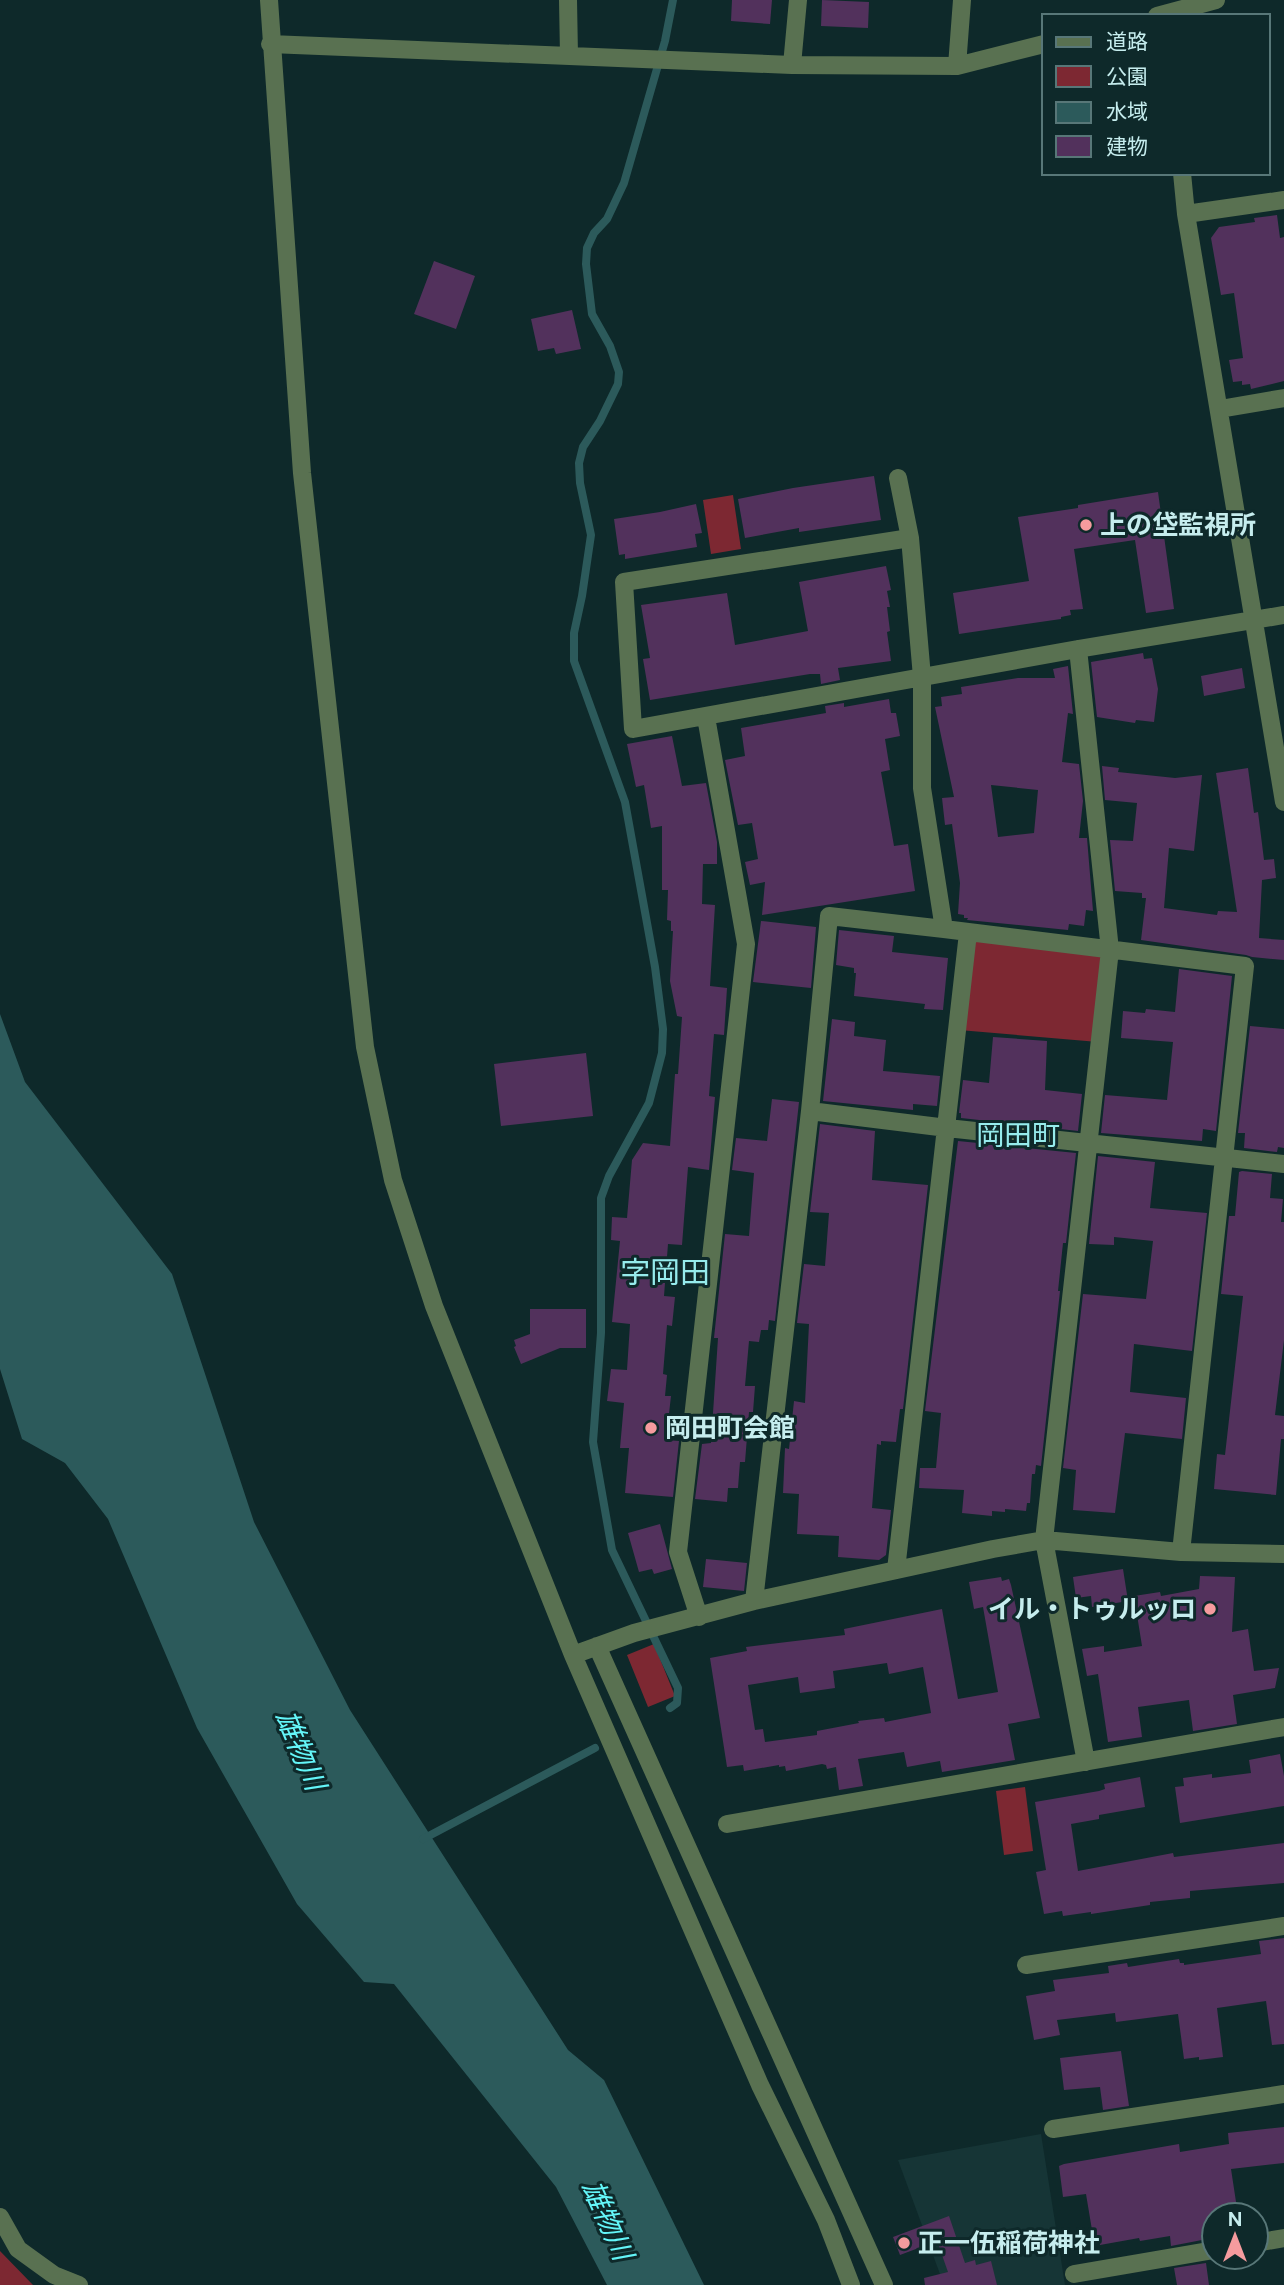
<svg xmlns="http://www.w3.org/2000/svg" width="1284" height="2285" font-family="Figtree,'Noto Sans JP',sans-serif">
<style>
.built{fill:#163536}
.green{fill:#7d2832}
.water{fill:#2c5a5b}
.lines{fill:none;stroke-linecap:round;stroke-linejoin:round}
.stream{stroke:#2c5a5b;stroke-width:8}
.building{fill:#52315c;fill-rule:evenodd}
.minor{stroke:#597151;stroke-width:18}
.poi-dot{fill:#f59b9e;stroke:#0e292a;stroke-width:2.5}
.labels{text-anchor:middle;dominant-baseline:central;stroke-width:6;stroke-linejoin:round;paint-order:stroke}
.poi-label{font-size:26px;font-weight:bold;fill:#c6edee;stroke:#0e292a;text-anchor:start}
.neighbourhood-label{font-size:28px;fill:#96ebec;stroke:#0e292a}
.water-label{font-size:28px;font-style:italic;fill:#64f6f9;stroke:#0e292a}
.quarter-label{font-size:30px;fill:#96ebec;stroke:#0e292a}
</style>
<rect width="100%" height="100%" fill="#0e292a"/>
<path class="built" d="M1041 2134 1065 2285H944L898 2160Z"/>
<path class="green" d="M733 495 741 549 711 554 703 500Z
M968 933 1110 950 1098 1042 959 1030Z
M654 1644 675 1696 648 1707 627 1655Z
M1025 1787 1033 1851 1004 1855 996 1791Z
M0 2251 33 2285H0Z"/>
<path class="water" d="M0 1014 25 1082 172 1274 254 1522 350 1710 568 2050 604 2080 704 2285H607L556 2187 394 1984 364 1982 297 1904 197 1728 108 1519 65 1463 22 1439 0 1369Z"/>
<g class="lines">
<path class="stream" d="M670 1708 677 1703 678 1688 612 1550 593 1442 601 1333V1198L609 1176 649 1103 662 1053 663 1029 655 967 625 802 574 661V633L582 596 591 535 580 483 579 463 583 447 600 421 618 384 619 372 610 346 592 314 586 264 587 248 594 233 607 219 624 183 665 41 673 0
M423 1839 595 1748"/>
</g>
<path class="building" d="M732 0H772L770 24 731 21Z
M822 0 869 2 868 28 821 26Z
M1277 215 1280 238 1284 237V381L1251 389 1250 384 1242 385V381L1233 382 1229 360 1243 358 1234 293 1221 295 1211 238 1219 227 1255 222 1254 218Z
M434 261 475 276 456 329 414 314Z
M572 310 581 349 556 354 554 348 538 351 531 319Z
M874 476 881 520 799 532V528L745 538 738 499 793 488Z
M1158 492 1174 609 1146 613 1135 540 1074 549 1083 609 1070 610 1071 615 1061 617V619L959 634 953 593 1029 581 1018 517 1078 508V505Z
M696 504 702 533 695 534 697 547 625 559V554L619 555 614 519 660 512Z
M886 566 891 590 887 591 890 607H887L890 631 887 632 891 661 838 668 840 680 821 684 820 674H810L650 700 643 659 650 658 641 605 727 593 735 645 808 631 799 582Z
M1143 653 1144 659 1152 658 1158 689 1154 722 1136 720 1135 723 1097 717 1091 662Z
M1068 666 1073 714 1068 713 1062 762 1079 764 1083 801 1079 838H1087L1093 911 1086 910 1084 926 1069 924 1068 930 967 920 968 918H964V915L958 914 960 883 952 824 945 825 942 798 954 797 935 707 942 706 941 697 962 694 961 687 1018 678H1055L1053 669ZM991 785 1038 790 1034 833 998 837Z
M1242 668 1245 688 1204 696 1201 676Z
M889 699 891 713H896L900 736 885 739 890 770 881 772 894 846 908 844 915 891 762 915 765 882 750 885 745 862 758 859 752 823 738 825 725 760 745 756 741 728 826 713 825 706 844 703V707Z
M672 736 682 786 706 783 717 842V864H703L702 904 715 905 710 986 727 988 724 1035 714 1034 709 1096 715 1097 709 1170 688 1167 682 1245 668 1244 664 1296 675 1297 672 1326 667 1325 663 1374 667 1375 665 1396H671L666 1440 679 1441 673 1497 625 1493 629 1448H620L624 1403 607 1401 611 1369 627 1370 630 1324 612 1322 620 1241 611 1240 612 1217 627 1218 632 1160 643 1143 670 1146 675 1074H678L682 1017 677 1016 670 981 673 931H671V921L667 920 668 890H662V826L651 828 644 785 636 787 627 744Z
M1102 766 1119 768 1118 772 1175 778 1202 775 1194 851 1169 848 1164 908 1217 915 1218 911 1237 912 1216 773 1248 768 1254 813 1258 812 1264 860 1274 859 1276 878 1262 880 1259 938 1284 940V960L1252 957 1246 955 1141 940 1146 898H1142V893L1115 891 1110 840 1133 841 1137 803 1105 800Z
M761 921 816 927 811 988 753 982Z
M839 930 894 936 892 952 948 958 943 1010 924 1009 925 1004 854 996 856 973H854V968L836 965Z
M1179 969 1232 976 1216 1131 1203 1129 1202 1141 1101 1133 1105 1095 1167 1100 1173 1042 1121 1038 1123 1011 1145 1013 1146 1009 1175 1012Z
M832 1019 855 1022 854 1036 886 1040 883 1071 940 1076 937 1106 913 1104V1110L823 1101Z
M1250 1026 1284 1029V1148L1278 1147 1277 1152 1244 1148 1245 1133H1238Z
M993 1037 1047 1041 1045 1090 1082 1094 1078 1131 961 1118V1113H959L963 1080 989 1083Z
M586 1053 593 1116 501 1126 494 1064Z
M772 1099 799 1102 775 1321 769 1320 768 1330H761L759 1342 749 1341 745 1386H755L753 1412H749L745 1462H740L738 1488H728L727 1502 695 1499 702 1444 711 1443 718 1338H714L725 1234 749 1236 754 1173 732 1170 736 1138 767 1141Z
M820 1124 875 1131 872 1180 928 1185 903 1409H900L896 1442 881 1441V1445L877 1444 872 1508 891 1510 886 1555 879 1560 838 1557 839 1536 797 1534 799 1494 783 1493 785 1448 789 1449 794 1401 805 1403 809 1324 797 1323 804 1264 825 1266 829 1213 810 1212Z
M958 1141 1076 1153 1066 1243H1063L1058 1291H1060L1041 1466 1036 1465 1035 1474H1032L1030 1503H1027L1026 1511 1005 1509V1512L992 1511V1516L962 1513 964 1490 919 1488 920 1468H936L941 1413 925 1411Z
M1098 1156 1155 1162 1150 1208 1207 1213 1192 1351 1134 1344 1130 1392 1186 1398 1182 1439 1125 1433 1115 1513 1073 1510 1076 1470 1063 1468 1083 1294 1146 1299 1153 1241 1114 1237V1245L1089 1244Z
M1242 1171 1272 1174 1270 1198 1283 1199 1281 1222H1284V1340L1275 1415 1284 1416V1439H1281L1276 1495 1214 1489 1217 1454 1225 1455 1243 1296 1221 1294 1229 1216H1235L1239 1172Z
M530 1309H586V1348H560L521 1364 514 1347 516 1346 514 1340 530 1334Z
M660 1524 672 1569 654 1574 652 1569 639 1572 628 1533Z
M706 1559 747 1563 744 1591 703 1587Z
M1123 1569 1128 1601 1092 1607 1091 1596 1076 1598 1073 1577Z
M1200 1576 1235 1577 1232 1632 1248 1629 1254 1671 1279 1668 1275 1688 1233 1695 1237 1724 1193 1731 1189 1700 1138 1707 1142 1737 1108 1742 1098 1674 1087 1676 1082 1649 1104 1646V1652L1142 1646 1134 1596 1160 1592 1161 1596 1199 1589Z
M1001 1577 1002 1581 1009 1579 1011 1585 1040 1718 1008 1724 1015 1760 942 1772 940 1761 907 1767 904 1752 858 1759 863 1786 839 1790 836 1767 827 1769 826 1765 822 1764 786 1771 785 1766 779 1767V1765L744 1771 743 1765 727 1767 710 1658 747 1651 746 1647 845 1635 844 1629 942 1609 958 1699 998 1692 983 1607 974 1609 969 1582ZM887 1663 889 1674 923 1667 931 1713 885 1722 884 1718 858 1721 859 1723 817 1731V1735L765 1742 763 1729 755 1730 748 1685 798 1677 800 1693 835 1688 833 1671Z
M1280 1754 1284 1776V1806L1180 1823 1175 1787 1184 1786 1183 1778 1212 1774V1778L1251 1773 1249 1760Z
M1140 1777 1145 1807 1099 1815V1819L1071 1824 1078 1871 1173 1853 1174 1857 1284 1843V1883L1190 1891V1898L1150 1902V1905L1091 1914V1912L1063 1916 1062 1911 1044 1914 1036 1872 1046 1870 1035 1802 1099 1791 1105 1789 1104 1784Z
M1284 1938V2044L1272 2045 1266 2001 1217 2008 1223 2057 1199 2060V2057L1184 2059 1178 2014 1116 2022 1115 2013 1057 2020 1060 2035 1034 2040 1026 1996 1055 1991 1053 1980 1109 1973 1108 1966 1127 1963 1128 1967 1179 1959 1180 1963H1184V1965L1261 1954 1259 1941Z
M1121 2051 1129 2106 1103 2110 1100 2087 1064 2090 1060 2058Z
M1284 2127V2163L1231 2169 1238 2215H1214V2231L1201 2234 1202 2240 1171 2246 1170 2236 1140 2241 1139 2238 1100 2245 1098 2235 1093 2236 1086 2194 1063 2197 1059 2166 1064 2164 1179 2144 1180 2152 1229 2144 1228 2133Z
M949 2216 965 2263 975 2260 976 2265 991 2261 997 2285H925L924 2278 948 2272 937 2241 900 2255 893 2237Z
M1206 2263 1209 2285H1177L1174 2268Z"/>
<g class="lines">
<path class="minor" d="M269 0 302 473 365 1047 393 1180 434 1306 573 1655 760 2085 826 2220 851 2285
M568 0 569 55
M1157 16 1216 0
M270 44 792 65 957 66 1044 44
M792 65 798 0
M957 66 962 0
M1182 173 1186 214 1284 802
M1186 214 1284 200
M1220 409 1284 398
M910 538 624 582 633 729 1078 649 1284 615
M1078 649 1110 950 1044 1540 1086 1762
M944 929 1245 966 1181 1552
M810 1111 947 1128 1284 1164
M896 1570 968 933
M754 1601 810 1111 829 916 944 929 922 788V677L910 538 898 478
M699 1617 678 1552 746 944 706 717
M597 1646 884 2285
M573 1655 634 1633 754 1601 993 1549 1044 1540 1181 1552 1284 1554
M727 1824 1284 1727
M1026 1965 1284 1926
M1053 2129 1284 2094
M0 2217 18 2249 54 2275 79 2285
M1256 2243 1284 2238
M1074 2274 1214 2250"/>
</g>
<g class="poi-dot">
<circle cx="1086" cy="525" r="7"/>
<circle cx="651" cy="1428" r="7"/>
<circle cx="1210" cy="1609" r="7"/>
<circle cx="904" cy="2243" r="7"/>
</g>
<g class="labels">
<g class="poi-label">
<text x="1100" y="525">上の垈監視所</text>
<text x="665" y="1428">岡田町会館</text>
<text x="1196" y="1609" text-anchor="end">イル・トゥルッロ</text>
<text x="918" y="2243">正一伍稲荷神社</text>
</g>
<g class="neighbourhood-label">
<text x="1018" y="1135">岡田町</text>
</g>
<g class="water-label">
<text transform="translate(301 1750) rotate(67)">雄物川</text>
<text transform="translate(608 2220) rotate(66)">雄物川</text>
</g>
<g class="quarter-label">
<text x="665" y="1272">字岡田</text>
</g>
</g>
<rect x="1042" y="14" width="228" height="161" fill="#0e292a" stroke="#587778" stroke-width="2"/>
<rect x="1056" y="37" width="35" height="10" fill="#597151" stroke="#587778" stroke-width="2"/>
<text x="1106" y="49" font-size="21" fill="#c6edee">道路</text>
<rect x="1056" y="66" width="35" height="21" fill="#7d2832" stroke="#587778" stroke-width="2"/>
<text x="1106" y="84" font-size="21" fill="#c6edee">公園</text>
<rect x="1056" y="102" width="35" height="21" fill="#2c5a5b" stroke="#587778" stroke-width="2"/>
<text x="1106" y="119" font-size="21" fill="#c6edee">水域</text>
<rect x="1056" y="136" width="35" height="21" fill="#52315c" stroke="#587778" stroke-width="2"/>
<text x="1106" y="154" font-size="21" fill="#c6edee">建物</text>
<g transform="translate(1235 2236)"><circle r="33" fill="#0e292a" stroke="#587778" stroke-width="2"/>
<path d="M0-5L12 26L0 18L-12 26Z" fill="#f59b9e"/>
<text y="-10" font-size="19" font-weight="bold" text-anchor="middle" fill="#c6edee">N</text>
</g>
</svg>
